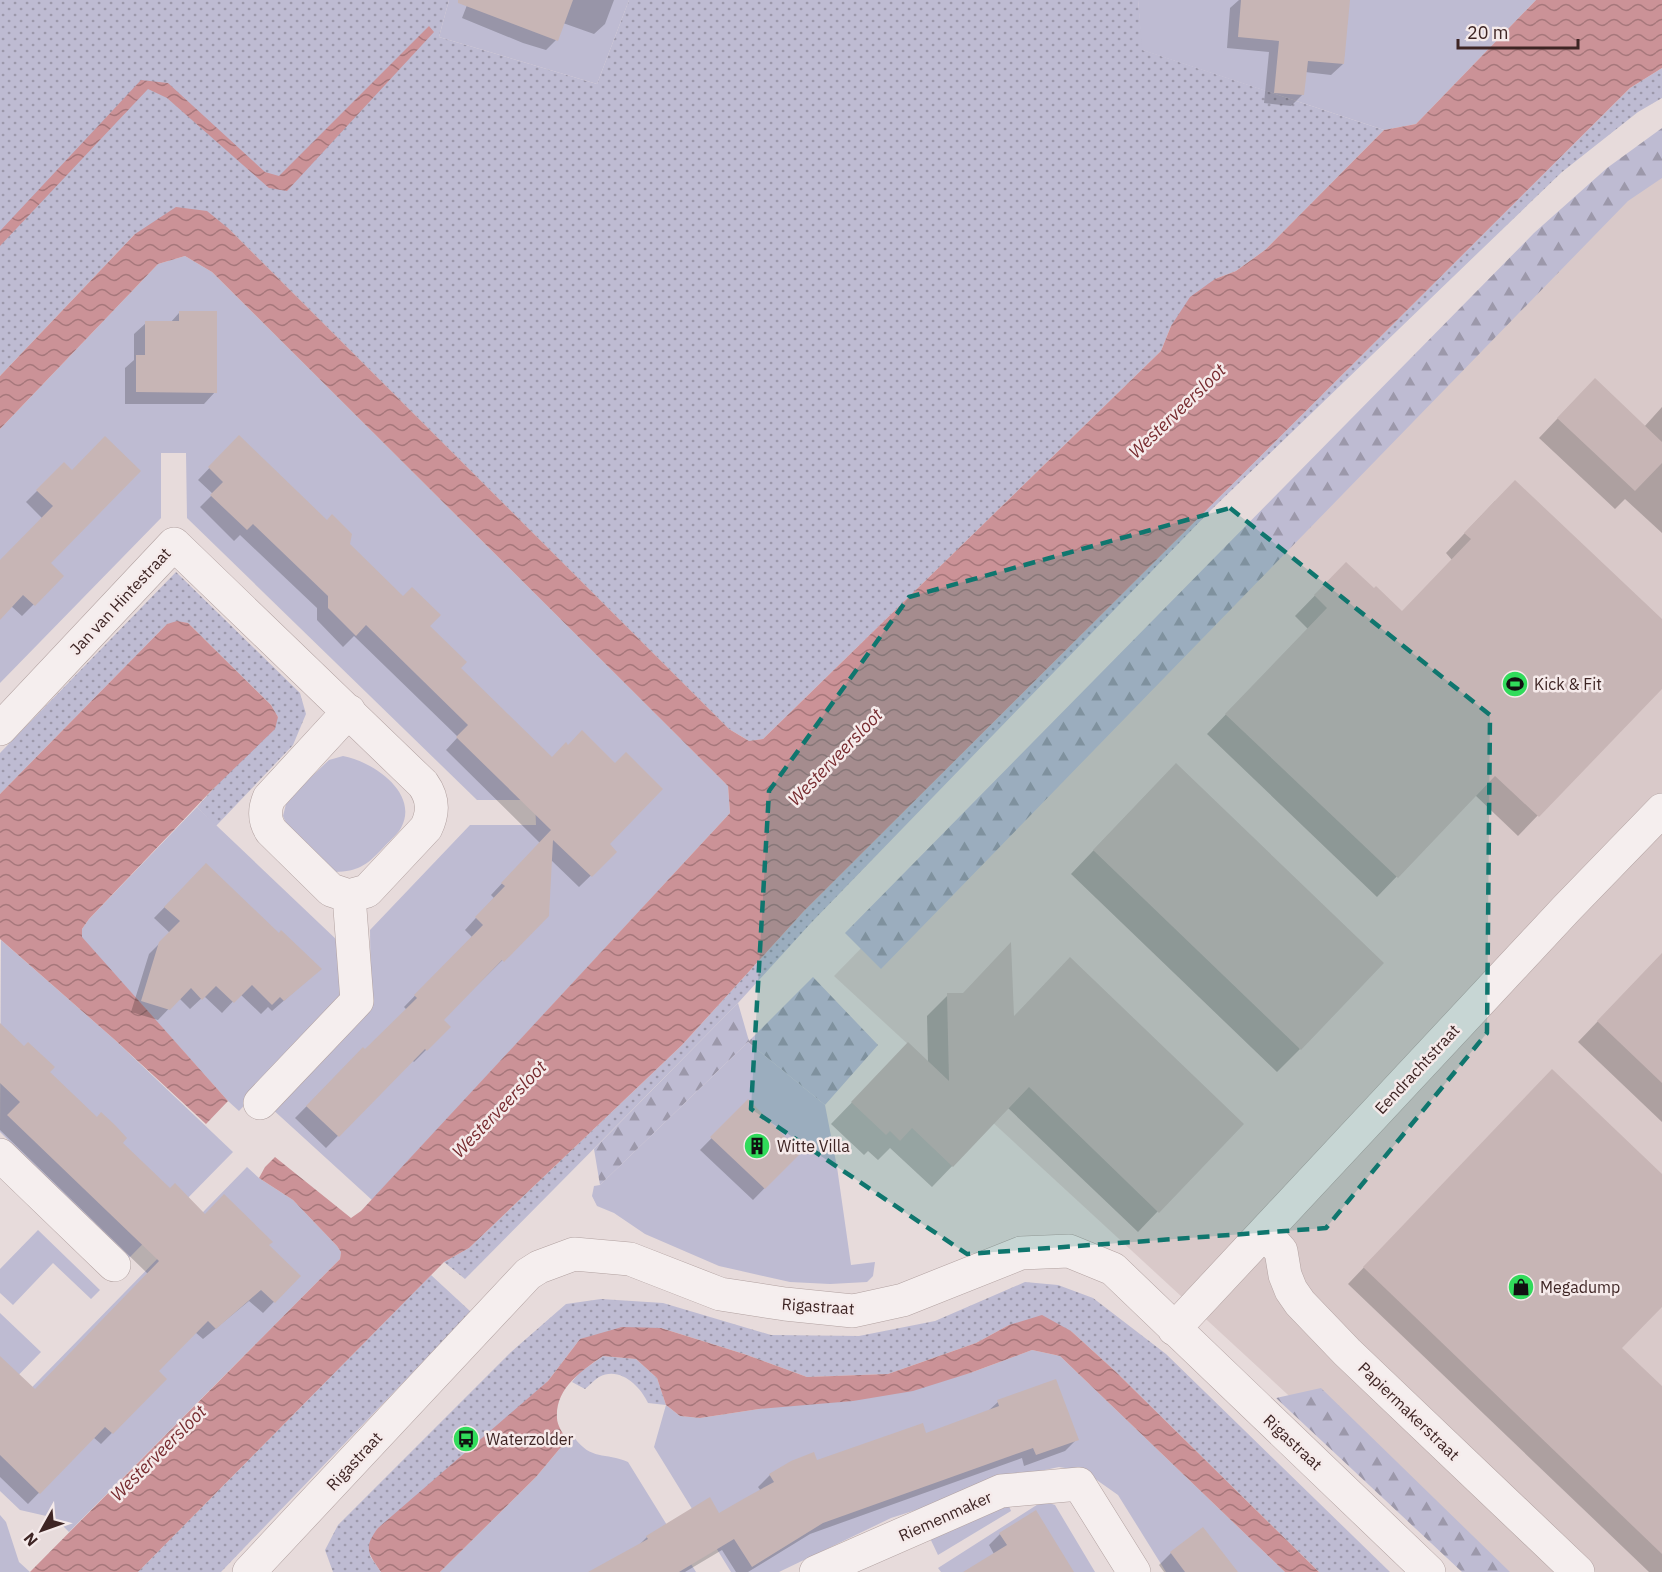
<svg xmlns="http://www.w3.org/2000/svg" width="1662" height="1572" font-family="'IBM Plex Sans',sans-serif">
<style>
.built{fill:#d9c9c9}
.grass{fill:url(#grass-dots)}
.forest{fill:url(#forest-firs)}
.garden{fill:#bebbd2}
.water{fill:url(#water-waves)}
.shadow{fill:#0003}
.building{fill:#c7b5b5}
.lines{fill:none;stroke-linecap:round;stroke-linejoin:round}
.minor-casing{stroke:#b1a1a0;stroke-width:34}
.minor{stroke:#f5eeee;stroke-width:33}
.marked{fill:#0f766e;fill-opacity:0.2;stroke:#0f766e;stroke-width:4.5;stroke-dasharray:12 8;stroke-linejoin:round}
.labels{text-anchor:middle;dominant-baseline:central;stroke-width:5;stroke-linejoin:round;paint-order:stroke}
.street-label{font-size:16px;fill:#3e2524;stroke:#f5eaea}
.poi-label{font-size:16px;fill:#3e2524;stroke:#f5eaea;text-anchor:start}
.water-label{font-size:18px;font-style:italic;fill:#762a2e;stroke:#f5eaea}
</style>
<defs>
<pattern id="grass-dots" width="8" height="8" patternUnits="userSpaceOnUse" patternTransform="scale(1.5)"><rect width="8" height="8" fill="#bebbd2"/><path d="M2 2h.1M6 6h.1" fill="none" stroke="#9c98aa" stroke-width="1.8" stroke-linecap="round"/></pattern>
<pattern id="forest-firs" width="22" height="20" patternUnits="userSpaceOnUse" patternTransform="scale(1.5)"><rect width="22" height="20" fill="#bebbd2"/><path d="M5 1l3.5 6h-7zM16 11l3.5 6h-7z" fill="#9c98aa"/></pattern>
<pattern id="water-waves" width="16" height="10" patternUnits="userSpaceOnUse" patternTransform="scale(1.5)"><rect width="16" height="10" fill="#cb9297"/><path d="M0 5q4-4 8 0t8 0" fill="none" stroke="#a6777b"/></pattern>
</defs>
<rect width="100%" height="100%" fill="#e7dbdb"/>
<path class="built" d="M1662 134V1572H1480L834 976 1656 135Z"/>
<path class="grass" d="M0 0H449L439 37 597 84 629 0H1138L1143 50 1384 130 1265 250 1236 271 1215 279 1171 326 1161 351 763 739 749 741 729 729 228 228 135 234 0 376Z
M1662 68V98L1638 112 1562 172 1211 510 810 924 738 1003 465 1279 444 1262 469 1248 682 1045 804 911 1630 88Z
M176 572 300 693 306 714 293 745 216 826 197 807 278 717 271 705 188 623 177 622 167 624 0 794V753Z
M431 1275 471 1312 221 1572H138Z
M1025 1282 1058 1285 1093 1298 1166 1354 1390 1572H1319L1115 1371 1071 1331 1009 1325 976 1343 888 1374 807 1377 744 1354 661 1328 580 1339 548 1381 370 1556 381 1572H333L325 1550 338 1525 511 1352 566 1304 601 1299 663 1303 771 1335 859 1336 935 1321Z
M603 1356 636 1359 657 1378 666 1405 648 1403C640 1386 620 1366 599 1377 594 1380 589 1386 585 1389L572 1382 579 1373Z"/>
<path class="forest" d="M1662 128V178L1628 201 881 969 845 933 1534 233 1607 168Z
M813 977 878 1045 825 1105 748 1042 600 1185 594 1149 738 1003 749 1041Z
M1321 1388 1510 1572H1462L1276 1398Z"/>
<path class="garden" d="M449 0H629L597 84 439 37Z
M1138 0H1536L1416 124 1384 130 1142 50Z
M185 256 212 272 728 786 730 813 372 1200 270 1107 371 1003 370 930 470 825H536L535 800H477L187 518 186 453H161V518L0 683V429L158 264Z
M343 756C372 761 420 793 401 828 397 835 388 842 382 849 366 866 358 871 335 872L289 830 283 816 287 800 329 760Z
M197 807 339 942 342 1001 239 1111 228 1101 82 938V929L89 919Z
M1 940 115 1040 233 1152 129 1258 0 1132Z
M748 1042 825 1105 837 1167 851 1265 875 1262 873 1276 867 1282 830 1284 790 1282 719 1266 645 1234 614 1213 597 1206 592 1196 594 1186 600 1185Z
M247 1167 259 1178 293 1200 337 1246 341 1252 340 1259 69 1532 55 1518 20 1510 0 1491V1420Z
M38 1230 100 1290 91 1299 53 1263 13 1305 0 1293V1269Z
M0 1313 41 1352 0 1394Z
M1032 1350 1060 1356 1285 1572H1166L1118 1495 1084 1471 1059 1467 1030 1473 891 1518 779 1572H731L654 1447 666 1405 680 1416 700 1418 759 1409 970 1373Z
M574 1437C591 1461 605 1452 628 1462L696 1572H440L536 1477 567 1440Z
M1043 1501 1055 1505 1095 1572H941L938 1568Z
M1009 1506 1011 1511 938 1555 928 1534Z
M0 1515 6 1522 19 1562 30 1572H0Z"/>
<path class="water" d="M1536 0H1662V68L1630 88 804 911 682 1045 469 1248 444 1262 138 1572H30L340 1259 341 1252 337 1246 293 1200 259 1178 265 1167 275 1157 351 1218 361 1211 730 813 728 786 212 272 185 256 158 264 0 429V376L135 234 176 207 207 211 228 228 729 729 749 741 763 739 1161 351 1171 326 1190 297 1215 279 1236 271 1265 250 1384 130 1416 124Z
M429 26 434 32 287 191 269 188 167 98 148 89 0 246V231L141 80 168 83 265 172 279 176Z
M177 621 188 623 271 705 278 717 275 729 212 790 89 919 82 929V937L228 1101 206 1124 115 1040 0 939V794L167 624Z
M1042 1315 1071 1331 1115 1371 1319 1572H1285L1060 1356 1032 1350 970 1373 913 1391 853 1401 759 1409 700 1418 680 1416 666 1405 657 1378 636 1359 603 1356C581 1371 555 1389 557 1418 557 1425 563 1434 567 1440L536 1477 440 1572H381C368 1553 363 1548 378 1528L548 1381 580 1339 622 1327 661 1328 744 1354 807 1377 888 1374 976 1343 1009 1325Z"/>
<path class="shadow" d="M469 0H614L605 24 594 34 563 23 556 40 546 50 523 43 462 18Z
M1239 0H1349L1343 64 1331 75 1305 72 1303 94 1291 106 1264 103 1269 52 1227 48 1230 8Z
M179 313 215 392 204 404H125V368L134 360V334L146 323H170Z
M1575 400 1644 427 1662 407V533L1625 499 1615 509 1539 438Z
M239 437 428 626 459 668 615 852 579 887 551 860 548 915 442 1020 449 1027 414 1062 412 1060 326 1148 295 1118 363 1049 365 1051 407 1010 404 1007 472 937 465 930 494 898 491 895 540 843 446 750 458 737 354 636 343 647 317 620V608L240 535 234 541 200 507 213 494 198 480Z
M64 464 72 472 49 563 62 576 22 616 11 606 0 617V562L43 519 26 502Z
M1495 501 1662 621V686L1518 836 1475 795 1377 897 1207 734 1308 629 1295 616 1327 583 1402 613 1452 560 1446 553Z
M1153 788 1300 1049 1277 1072 1071 874Z
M206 865 279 935 320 969 272 1011 268 1007 261 1014 240 994 222 1013 204 996 190 1009 179 998 158 1020 131 1012 149 954 170 933 154 918Z
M1662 954V1122L1578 1042Z
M948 995 1013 1018 1158 1211 1138 1232 1008 1108 932 1187 890 1148 878 1160 868 1151 864 1155 831 1124 888 1065 928 1063 927 1016Z
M0 1025 170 1190 205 1216 267 1245 299 1276 263 1313 249 1301 203 1339 195 1332 157 1371 165 1379 101 1444 93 1437 28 1504 0 1477V1358L35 1391 148 1274 0 1130Z
M1536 1087 1662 1176V1304L1620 1348 1662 1389V1572H1649L1348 1284Z
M748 1101 799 1153 753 1200 700 1150Z
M998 1402 1077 1439 1065 1451 1024 1466 1022 1458 810 1534 748 1572H736L722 1550 685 1572H591L639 1545 647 1537 719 1515 761 1491 758 1487 770 1475 926 1435 987 1412Z
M1203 1529 1236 1572H1164L1159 1565 1171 1553Z
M1000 1534 1072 1572H966L994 1554 989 1545Z"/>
<path class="building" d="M458 0H573L558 41 458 3Z
M1241 0H1350L1344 64 1308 61 1304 95 1274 93 1279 41 1238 37Z
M179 311H217V393L136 392V355H145V321H179Z
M1595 378 1662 442V463L1635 491 1557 418Z
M239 435 327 520 332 514 352 534 350 544 403 596 412 587 441 615 430 626 467 662 461 668 552 757 566 742 568 745 582 730 615 763 626 752 663 789 610 844 617 852 592 877 553 840 549 916 504 962 502 960 444 1020 451 1027 427 1051 425 1049 339 1137 306 1106 363 1047 365 1049 417 998 414 995 483 925 475 917 505 886 501 883 551 830 456 737 468 725 366 625 356 636 328 608V596L253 524 247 530 210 495 223 482 208 467Z
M105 436 141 471 51 563 64 576 35 606 23 595 0 620V560L53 506 36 490 64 462 72 470Z
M1515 480 1662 619V689L1539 817 1495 776 1398 878 1225 714 1327 608 1314 595 1346 562 1374 588 1376 586 1402 611 1471 539 1464 533Z
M1176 763 1384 963 1301 1050 1093 850Z
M206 863 279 933 281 930 322 969 284 1001 280 997 272 1005 252 985 234 1003 216 986 202 1000 191 988 170 1010 141 1001 159 942 180 921 164 907Z
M1011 942 1014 1016 1070 957 1244 1124 1159 1213 1029 1087 953 1167 912 1128 900 1141 890 1131 886 1135 851 1102 908 1042 949 1081 947 993H963Z
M1662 953V1083L1597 1021Z
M0 1023 24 1046 28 1042 55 1067 50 1072 97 1117 101 1112 115 1125 127 1138 123 1143 170 1188 175 1183 205 1214 224 1194 273 1242 269 1245 301 1276 275 1303 261 1290 216 1329 208 1321 159 1371 167 1379 113 1434 105 1427 40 1494 0 1455V1356L35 1389 159 1261 7 1115 20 1102 0 1083Z
M1552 1069 1662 1174V1307L1622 1348 1662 1386V1554L1363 1267Z
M748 1099 801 1153 765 1189 710 1137Z
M1056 1379 1079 1440 1036 1455 1033 1448 823 1523 752 1567 734 1539 679 1572H588L648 1539 646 1536 710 1497 719 1513 745 1498 774 1482 769 1474 791 1461 814 1452 817 1460 923 1423 926 1433 999 1406 997 1400Z
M1036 1510 1074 1572H963L1007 1545 999 1533Z
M1203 1527 1238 1572H1185L1170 1552Z"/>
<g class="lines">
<defs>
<path id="minor" d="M0 729 174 544 423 784C433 798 434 812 426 828L367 891 349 896 331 890 271 831C264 820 264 810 269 798L349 711
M260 1103 357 1001 349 896
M0 1155 114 1265
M1265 1233 1281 1251 1285 1275 1291 1290 1300 1303 1347 1352 1578 1572
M1174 1329 1567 908 1662 810
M249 1572 528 1274 539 1267 574 1254 630 1259 720 1294 785 1304 853 1311 903 1300 1021 1253 1069 1251 1113 1269 1429 1572
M816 1572 1001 1491 1079 1484 1134 1572"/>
</defs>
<use href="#minor" class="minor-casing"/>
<use href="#minor" class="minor"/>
</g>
<path class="marked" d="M1230 508 1490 715 1487 1033 1326 1228 967 1254 751 1109 769 791 909 597Z"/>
<defs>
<symbol id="stadium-disc" viewBox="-11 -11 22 22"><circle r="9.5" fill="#31db5b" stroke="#f5eaea"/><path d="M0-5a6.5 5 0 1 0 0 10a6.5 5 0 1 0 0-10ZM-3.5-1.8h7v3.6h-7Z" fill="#111"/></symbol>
<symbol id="building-disc" viewBox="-11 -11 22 22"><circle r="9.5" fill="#31db5b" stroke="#f5eaea"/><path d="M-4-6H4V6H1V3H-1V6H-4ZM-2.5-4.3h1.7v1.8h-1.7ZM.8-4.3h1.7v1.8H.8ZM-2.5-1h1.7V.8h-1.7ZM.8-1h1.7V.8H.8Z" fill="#111"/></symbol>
<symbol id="shop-disc" viewBox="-11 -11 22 22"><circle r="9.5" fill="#31db5b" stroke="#f5eaea"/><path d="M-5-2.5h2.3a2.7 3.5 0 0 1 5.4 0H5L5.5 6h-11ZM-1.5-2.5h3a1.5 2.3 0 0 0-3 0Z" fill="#111"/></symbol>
<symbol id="bus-disc" viewBox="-11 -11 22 22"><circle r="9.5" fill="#31db5b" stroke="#f5eaea"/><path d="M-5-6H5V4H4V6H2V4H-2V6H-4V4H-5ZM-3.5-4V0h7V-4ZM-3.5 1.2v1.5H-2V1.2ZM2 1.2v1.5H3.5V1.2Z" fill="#111"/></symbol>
</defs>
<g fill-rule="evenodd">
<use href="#stadium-disc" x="1500" y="669" width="30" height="30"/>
<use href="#building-disc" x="742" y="1131" width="30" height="30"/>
<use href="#shop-disc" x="1506" y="1272" width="30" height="30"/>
<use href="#bus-disc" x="451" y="1424" width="30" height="30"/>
</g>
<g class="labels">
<g class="street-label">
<text transform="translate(120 601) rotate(-47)">Jan van Hintestraat</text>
<text transform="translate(1417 1069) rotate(-47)">Eendrachtstraat</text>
<text transform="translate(818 1306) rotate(4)">Rigastraat</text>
<text transform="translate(1409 1411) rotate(44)">Papiermakerstraat</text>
<text transform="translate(1293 1442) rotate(43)">Rigastraat</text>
<text transform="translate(354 1461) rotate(-47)">Rigastraat</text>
<text transform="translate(945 1516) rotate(-24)">Riemenmaker</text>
</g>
<g class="poi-label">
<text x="1534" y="684">Kick &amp; Fit</text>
<text x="777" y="1146">Witte Villa</text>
<text x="1540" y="1287">Megadump</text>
<text x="486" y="1439">Waterzolder</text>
</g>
<g class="water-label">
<text transform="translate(1177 411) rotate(-44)">Westerveersloot</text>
<text transform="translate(835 757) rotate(-46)">Westerveersloot</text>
<text transform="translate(499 1109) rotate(-46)">Westerveersloot</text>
<text transform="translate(158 1453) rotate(-45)">Westerveersloot</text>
</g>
</g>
<g transform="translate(42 1530) rotate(230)" stroke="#f5eaea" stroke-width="4.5" paint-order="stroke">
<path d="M0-4.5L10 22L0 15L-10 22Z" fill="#3e2524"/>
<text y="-9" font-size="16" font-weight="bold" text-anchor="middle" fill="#3e2524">N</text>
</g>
<path d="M1458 39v9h120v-9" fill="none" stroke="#3e2524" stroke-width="3"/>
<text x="1467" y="39" font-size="18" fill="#3e2524" stroke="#f5eaea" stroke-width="4.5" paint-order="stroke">20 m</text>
</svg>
